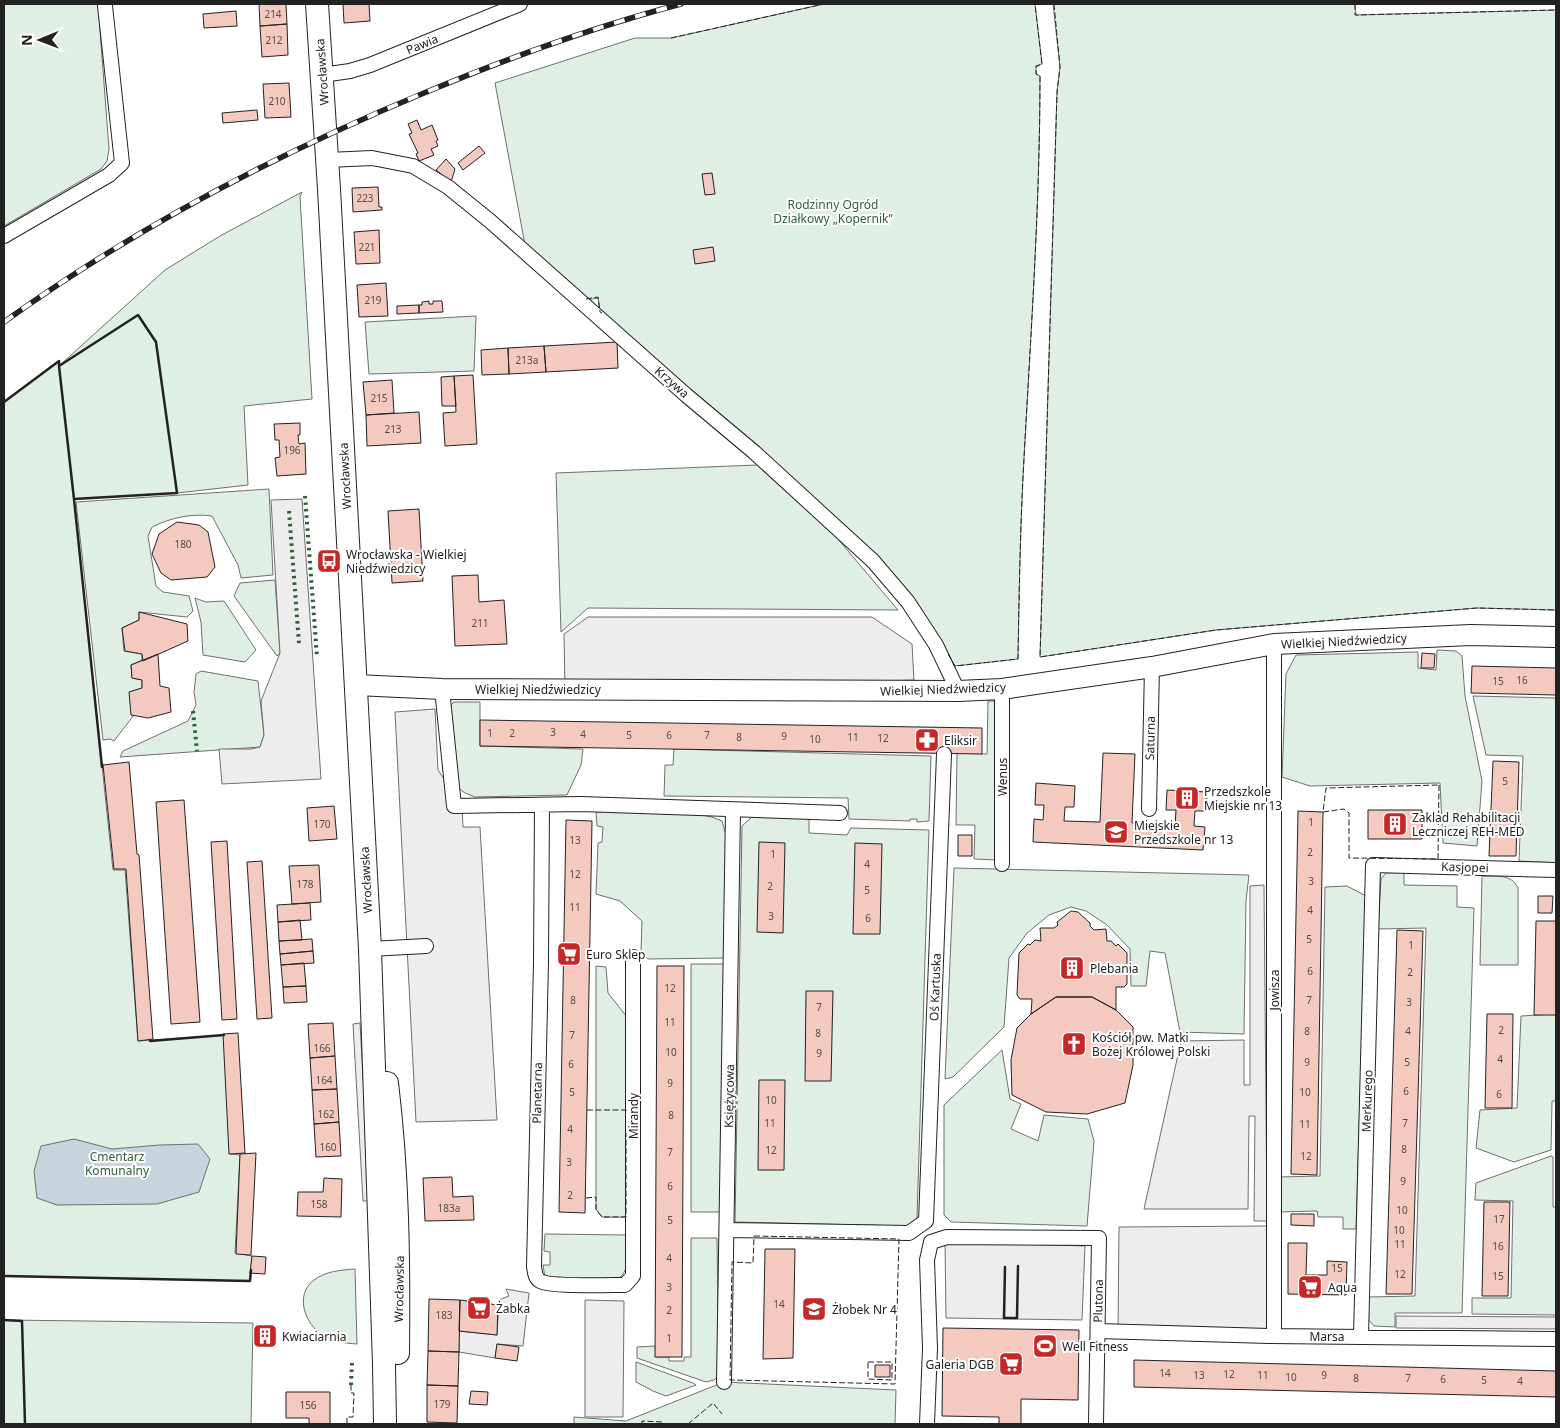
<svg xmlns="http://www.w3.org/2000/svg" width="1560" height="1428" font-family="'Noto Sans',sans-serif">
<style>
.green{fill:#e0efe3;stroke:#6f6f6f}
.parking{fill:#ededed;stroke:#6f6f6f}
.water{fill:#c7d3dd;stroke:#6f6f6f}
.building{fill:#f3c9c0;stroke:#222}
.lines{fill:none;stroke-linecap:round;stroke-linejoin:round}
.street-casing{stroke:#222;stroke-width:16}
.secondary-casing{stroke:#222;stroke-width:22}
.primary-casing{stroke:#222;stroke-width:24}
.street{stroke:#fff;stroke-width:14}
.secondary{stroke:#fff;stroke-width:20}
.primary{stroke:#fff;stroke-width:22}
.rail-casing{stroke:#222;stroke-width:5.5}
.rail{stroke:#fff;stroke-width:4;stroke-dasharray:11;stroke-linecap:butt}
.hedge{stroke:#2f5e38;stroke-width:4;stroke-dasharray:2.5 4;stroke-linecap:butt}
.fence{stroke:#222;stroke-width:1;stroke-dasharray:6 2.5;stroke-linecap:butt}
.wall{stroke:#222;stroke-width:2.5}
.labels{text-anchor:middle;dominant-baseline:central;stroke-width:4;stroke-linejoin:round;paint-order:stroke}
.number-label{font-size:10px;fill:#564c4a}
.street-label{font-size:12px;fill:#222;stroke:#fff}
.park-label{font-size:12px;fill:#2f5e38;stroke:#fff}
.poi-label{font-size:12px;fill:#222;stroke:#fff;text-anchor:start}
</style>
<rect width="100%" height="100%" fill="#fff"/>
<path class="green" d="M4 4H98L109 149 107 161 101 169 4 226Z
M824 4H1035L1042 64 1036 67V74L1040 76C1040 210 1030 344 1023 477 1020 538 1019 599 1018 659L955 666 903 588 600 312 598 298 586 300 525 245 495 83 635 38H671Z
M1053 4H1355L1356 15 1556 10V610L1477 608 1216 630 1040 657 1057 92 1060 67Z
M302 192 300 197 312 399 244 406 248 485 177 493 74 499 113 870H125L138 1041 225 1035 230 1154 240 1155 235 1253 252 1256 250 1281 4 1276V402L59 361 60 365 165 270 220 236Z
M476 316 474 371 369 374 365 322Z
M757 465 832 532 898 610 588 608 561 632 556 473Z
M269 489 273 575 241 578 238 565 212 516C192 513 170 518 152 527L148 536 156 586 163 592 189 596 193 611 187 617 139 612V620L122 628 124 651 142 654V660L131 665 132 678 142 680V688L130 692 134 715 114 741 110 739 103 740 76 502Z
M275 580 280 653 277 656 234 596 240 583Z
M195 598 206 602 224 601 256 650 245 662 203 655 201 622Z
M1437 650 1456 651 1462 656 1465 696 1482 781 1477 846 1443 843 1440 783 1310 786 1282 777 1286 674 1296 655 1418 652V668L1436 670Z
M201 671 258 681 264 735 260 747 120 757 123 751 188 721 196 705 194 692 196 674Z
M1473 696 1556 698V863L1519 861 1523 756 1486 755Z
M988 701H1000L997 860 974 859 975 825H956L957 753 987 754Z
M454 702H480V746L583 749 581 765 567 795 475 797 465 793 457 787 450 710 451 705Z
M674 749 931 756 929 821 917 822V819H910V821L849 819 848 798 664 796 665 765H673Z
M626 811 702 815 712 817 722 821 726 835 727 845 724 958 648 959 641 952 642 921 620 901 596 894 598 843 602 842 603 827 597 826 596 812Z
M753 816 809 819V833L847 835 851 828 929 830 917 1218 909 1226 735 1222 742 826Z
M954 868 1249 875 1246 901 1244 1034 1180 1032 1165 953 1150 951 1146 986H1131L1130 949 1107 925 1086 911 1071 907 1049 915 1027 933 1009 958 1004 1027 953 1077 945 1079Z
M1404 872V885L1457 886V907L1474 908 1462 1313H1395V1327L1374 1326 1367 1318 1368 1297 1415 1296 1426 928 1378 929 1381 879 1386 873Z
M1482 876C1496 877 1511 873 1518 888V965H1480Z
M1347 886 1366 896 1356 1229H1343V1217H1318L1317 1211 1280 1212 1279 1177 1320 1176 1325 887Z
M691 964H727L721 1212H691Z
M596 966 606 967 608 993 627 1017 626 1217H602L596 1209Z
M1556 1014V1101H1552L1551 1150 1514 1162 1476 1148 1480 1110 1517 1108 1521 1016Z
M1002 1050 1010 1099 1021 1104 1011 1129 1038 1141 1044 1115 1088 1119 1094 1141 1087 1226 951 1222 944 1215V1105Z
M1551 1156 1553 1157V1207H1556V1315L1472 1314V1298H1511L1513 1201 1475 1200 1476 1183Z
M545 1234 626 1235V1268C623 1276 619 1280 610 1281L545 1277 543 1265H550V1252L544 1251Z
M691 1238H717L719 1375 714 1380 706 1382 637 1358V1347L655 1346 656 1357H669V1361H684V1357H691Z
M355 1269 357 1344C345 1343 333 1342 323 1336 305 1324 294 1295 314 1280 326 1271 341 1270 355 1269Z
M4 1320 253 1323 251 1424H4Z
M636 1362 693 1383 696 1385 666 1396 653 1391 636 1382Z
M724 1382 896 1390 895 1424H574V1417L626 1421Z"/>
<path class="parking" d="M302 499 321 779 222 784 219 749H251L260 747 264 735 261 701 280 653 271 500Z
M588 617H872L912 644 914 680 565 689 564 634Z
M435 709 438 770 462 806 463 827H480L497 1120 416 1122 395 712Z
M1264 885 1267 1221H1254L1255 1116H1249L1248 1209H1144L1181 1041 1244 1040V1085H1250V886Z
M360 1023 370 1201H363L353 1024Z
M1269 1226V1336L1118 1332 1119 1227Z
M945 1242 1085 1246 1082 1320 946 1318Z
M506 1289 529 1293 523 1346 497 1344 495 1358 459 1352V1331L497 1335 499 1300 509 1296Z
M585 1300 624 1301 623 1417H585Z
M1396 1316 1556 1317V1329L1396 1328Z"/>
<path class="water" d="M74 1139 112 1149 160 1145 198 1144 210 1159 199 1192 157 1204 57 1205 37 1198 34 1171 41 1146Z"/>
<path class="building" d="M259 4H286L287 24 260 26Z
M343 4H369L370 21 344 23Z
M236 11 237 26 204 28 203 14Z
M287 24 288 55 262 57 260 26Z
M289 83 291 117 265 118 263 84Z
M257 110 258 120 223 123 222 113Z
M417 120 421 130 432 125 438 140 436 141 438 146 431 149 434 155 419 161 416 154 418 153 409 134 412 133 408 124Z
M479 146 485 153 463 170 458 163Z
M446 159 455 169 451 182 436 170Z
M712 173 715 194 705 195 702 174Z
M378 187 379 207H382V210L353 212 352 188Z
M379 230 380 263 356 264 354 232Z
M713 247 715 261 695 264 693 250Z
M386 283 388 316 359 317 357 285Z
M429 301V304H433V301H442L443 312 419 313V305H422V302Z
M419 305V313L397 314V306Z
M617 342 618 368 546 372 544 346Z
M544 346 546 372 509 374 508 348Z
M508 348 509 374 482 375 481 350Z
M473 375 477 444 445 446 443 413 456 412 454 376Z
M454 376 456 406H442L441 377Z
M392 380 394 413 366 415 363 382Z
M419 412 421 443 367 446 366 415Z
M300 423V435H298L299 444 305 443 306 474 277 476 275 458 280 457 279 440H275L274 424Z
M419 509 423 581 392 583 388 511Z
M177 522 199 525 208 532 215 567 207 577 171 580 161 573 152 554 159 534Z
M478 575 479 602 504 600 507 644 455 646 452 576Z
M139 612 187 624 188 641 143 661 142 654 125 651 122 628 139 620Z
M1422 653 1435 654 1434 668H1421Z
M158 654 160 686 169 688 171 712 148 718 131 715 129 692 142 688V680L132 678 131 665Z
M1472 666 1556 668V695L1471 693Z
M480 720 982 728V754L480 746Z
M1103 753 1135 754 1132 823 1175 826 1176 810H1166L1167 790 1207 792 1206 811H1195L1194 826 1205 827 1203 850 1033 842 1034 819 1043 820 1044 805H1035L1036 783 1075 786 1074 807H1065L1064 821 1100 822Z
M1493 761 1519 762 1516 856H1489Z
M129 762 137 854 139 855 153 1039 138 1041 126 869H114L103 765Z
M184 800 200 1022 171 1024 156 802Z
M334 806 337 839 309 841 307 808Z
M1368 810H1422V839H1368Z
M1298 811 1323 812 1317 1175 1291 1174Z
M566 820 592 821 585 1213 559 1212Z
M958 835H972V856H958Z
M227 841 237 1019 222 1020 211 842Z
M759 842 785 843 783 933 757 932Z
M855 843 882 844 880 934H853Z
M262 861 272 1018 257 1019 247 862Z
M319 865 321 902 292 904 289 866Z
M1538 896H1553L1552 913H1538Z
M310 903 311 920 278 922 277 905Z
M1071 911 1078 912 1090 923V926L1094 930 1106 929 1107 941H1111L1116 946 1118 944 1127 953V984L1124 987H1116V1010L1092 997H1056L1031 1014 1032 999H1020L1017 995 1019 953 1028 944 1030 945 1035 940 1041 941 1040 928H1054L1058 925 1057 922Z
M300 920 302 940 279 941 278 922Z
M1536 921H1556V1015H1534Z
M1397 930 1423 931 1412 1294H1386Z
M312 939 313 951 280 954 279 941Z
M313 951 314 963 281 965 280 954Z
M304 963 306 986 283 987 281 965Z
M657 966H684L682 1357H655Z
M306 986 307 1002 284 1003 283 987Z
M806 991H833L831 1081H805Z
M1056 997H1092L1116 1010 1133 1027V1065L1125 1103 1087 1114 1046 1112 1012 1095 1011 1060 1017 1028 1031 1014Z
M1487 1014H1513L1512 1108H1485Z
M333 1023 335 1056 310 1058 308 1024Z
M238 1033 245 1153 229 1154 223 1034Z
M335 1056 337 1089 312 1090 310 1058Z
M759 1080H785L784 1170H758Z
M337 1089 339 1122 314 1124 312 1090Z
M339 1122 341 1156 316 1157 314 1124Z
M256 1153 251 1255 236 1254 240 1154Z
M452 1177 453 1197 473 1196 474 1220 425 1221 423 1178Z
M324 1178 342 1179 341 1217 297 1216 298 1192H323Z
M1484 1202H1510L1508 1296H1482Z
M1291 1214H1314V1226L1291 1225Z
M1288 1243H1307L1306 1275H1327V1261L1347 1262 1346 1295 1288 1294Z
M765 1249H795L793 1358 763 1359Z
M252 1256 266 1257 265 1274 250 1273Z
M429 1299 460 1300 459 1352 428 1351Z
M460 1300 498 1305 497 1335 459 1331Z
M258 1326H272L271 1346H258Z
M943 1328 1079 1330 1078 1400 1021 1399V1424H999V1417L942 1416Z
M497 1344 519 1347 517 1361 495 1358Z
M428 1351 459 1352 458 1386 427 1385Z
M1134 1360 1556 1371V1397L1134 1387Z
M875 1365H890V1377H875Z
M427 1385 458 1386 457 1423 427 1422Z
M471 1391 488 1392 487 1405 469 1404Z
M286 1392H330V1424H309V1418H286Z"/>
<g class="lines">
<defs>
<path id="street" d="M322 75 350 71 370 65 520 4
M328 160 372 158 413 166 448 187 490 221 686 395 754 452 873 561 908 602 936 645 958 691
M4 236 109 175 122 163 105 6
M1274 644V1336
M442 689 454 806 581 804 840 813
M1002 689V864
M542 805 541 962 534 1267C535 1272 535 1278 540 1281 550 1287 610 1285 625 1285L633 1276V957
M1149 809 1152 667
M370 949 426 946
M727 1230 909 1233 926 1221 944 754
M1098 1331 1269 1336 1556 1339
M1361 1336 1373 865 1556 870
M724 1382 733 810
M927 1424 930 1348 927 1260 931 1242 947 1237 1099 1238 1096 1424"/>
<path id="secondary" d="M356 685 442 689 958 691 1002 689 1152 667 1274 644 1471 635 1556 637"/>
<path id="primary" d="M317 4 329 189 370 949 384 1364 385 1424
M387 1083C398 1173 399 1263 398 1353"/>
</defs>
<use href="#street" class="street-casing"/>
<use href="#secondary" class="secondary-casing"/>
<use href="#primary" class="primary-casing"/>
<use href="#street" class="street"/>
<use href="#secondary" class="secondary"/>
<use href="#primary" class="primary"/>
<defs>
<path id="rail" d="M4 322C135 228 276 154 424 93 508 58 593 27 681 4"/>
</defs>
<use href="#rail" class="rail-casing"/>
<use href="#rail" class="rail"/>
<path class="hedge" d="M305 496 317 657
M289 511 299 644
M193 711 197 751
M351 1385 352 1361"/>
<path class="fence" d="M1054 4 1060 67 1057 92 1040 657 1216 630 1477 608 1556 610
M1355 4V15L1556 10
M671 38 824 4
M586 299 598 297 600 312 602 313
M948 654 955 666 1018 659C1019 599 1020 538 1023 477 1030 344 1040 210 1040 76L1036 74V66L1042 64 1035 4
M1439 785 1438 859 1349 858V813L1344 809 1323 812 1326 788Z
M587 1110H626V1113
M586 1198 596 1197V1209L602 1217H626V1133
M754 1236 899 1239 895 1384 730 1380 732 1262 753 1263Z
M868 1362H892V1380L868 1379Z
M347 1424V1417H353L354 1393H351V1385
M642 1424V1421L662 1422V1424
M688 1424 713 1403 722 1414"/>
<path class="wall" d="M59 366 74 499
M4 402 59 361V366L138 315 156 342 177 493 74 499 102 767
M150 1041 224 1035
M1005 1267 1004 1318H1017L1018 1266
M4 1276 250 1281 251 1270
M4 1320 22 1321 25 1424"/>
</g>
<defs>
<symbol id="bus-square" viewBox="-11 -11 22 22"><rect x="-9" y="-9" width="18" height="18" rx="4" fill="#c62828" stroke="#fff"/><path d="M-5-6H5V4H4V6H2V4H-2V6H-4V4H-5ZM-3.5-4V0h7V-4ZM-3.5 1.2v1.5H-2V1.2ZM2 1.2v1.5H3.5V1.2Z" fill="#fff"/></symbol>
<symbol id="pharmacy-square" viewBox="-11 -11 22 22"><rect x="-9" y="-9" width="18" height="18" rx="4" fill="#c62828" stroke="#fff"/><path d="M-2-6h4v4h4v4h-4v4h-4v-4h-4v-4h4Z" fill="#fff"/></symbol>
<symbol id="building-square" viewBox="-11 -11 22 22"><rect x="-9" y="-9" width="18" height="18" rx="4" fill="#c62828" stroke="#fff"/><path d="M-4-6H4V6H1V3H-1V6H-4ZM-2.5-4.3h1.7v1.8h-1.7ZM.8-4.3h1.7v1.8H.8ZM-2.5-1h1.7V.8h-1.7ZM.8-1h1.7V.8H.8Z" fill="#fff"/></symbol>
<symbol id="school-square" viewBox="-11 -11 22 22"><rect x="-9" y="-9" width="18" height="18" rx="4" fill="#c62828" stroke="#fff"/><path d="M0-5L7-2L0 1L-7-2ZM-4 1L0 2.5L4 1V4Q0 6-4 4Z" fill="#fff"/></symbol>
<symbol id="supermarket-square" viewBox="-11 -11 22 22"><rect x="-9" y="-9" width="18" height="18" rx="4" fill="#c62828" stroke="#fff"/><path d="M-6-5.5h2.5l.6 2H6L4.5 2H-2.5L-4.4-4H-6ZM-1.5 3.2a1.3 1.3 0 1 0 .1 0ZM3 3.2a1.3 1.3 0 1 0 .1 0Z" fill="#fff"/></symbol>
<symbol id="church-square" viewBox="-11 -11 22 22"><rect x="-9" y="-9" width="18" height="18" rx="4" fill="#c62828" stroke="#fff"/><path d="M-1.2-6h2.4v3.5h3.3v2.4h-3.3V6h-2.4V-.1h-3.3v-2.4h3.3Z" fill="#fff"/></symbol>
<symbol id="stadium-square" viewBox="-11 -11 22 22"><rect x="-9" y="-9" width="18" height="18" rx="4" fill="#c62828" stroke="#fff"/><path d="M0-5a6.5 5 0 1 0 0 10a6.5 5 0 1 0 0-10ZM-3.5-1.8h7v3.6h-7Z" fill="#fff"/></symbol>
</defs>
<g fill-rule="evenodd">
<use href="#bus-square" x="315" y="547" width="28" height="28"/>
<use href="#pharmacy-square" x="913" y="726" width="28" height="28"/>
<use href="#building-square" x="1173" y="784" width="28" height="28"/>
<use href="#building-square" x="1381" y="810" width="28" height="28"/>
<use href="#school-square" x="1102" y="818" width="28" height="28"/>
<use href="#supermarket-square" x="555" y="940" width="28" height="28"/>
<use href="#building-square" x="1058" y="954" width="28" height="28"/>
<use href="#church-square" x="1060" y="1030" width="28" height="28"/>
<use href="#supermarket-square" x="1296" y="1273" width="28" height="28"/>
<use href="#supermarket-square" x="465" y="1294" width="28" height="28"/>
<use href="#school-square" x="800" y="1295" width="28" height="28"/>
<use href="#building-square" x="251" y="1322" width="28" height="28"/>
<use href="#stadium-square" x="1031" y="1332" width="28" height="28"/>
<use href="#supermarket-square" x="997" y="1350" width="28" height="28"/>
</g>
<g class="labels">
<g class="number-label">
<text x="273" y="14">214</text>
<text x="274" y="40">212</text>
<text x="277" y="101">210</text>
<text x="365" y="198">223</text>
<text x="367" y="247">221</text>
<text x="373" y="300">219</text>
<text x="527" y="360">213a</text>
<text x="379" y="398">215</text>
<text x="393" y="429">213</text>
<text x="292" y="450">196</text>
<text x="183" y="544">180</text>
<text x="480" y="623">211</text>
<text x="1522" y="680">16</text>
<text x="1498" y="681">15</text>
<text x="553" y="732">3</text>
<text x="490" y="733">1</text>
<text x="512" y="733">2</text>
<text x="583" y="734">4</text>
<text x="629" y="735">5</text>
<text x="669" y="735">6</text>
<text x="707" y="735">7</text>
<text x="784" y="736">9</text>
<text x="739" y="737">8</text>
<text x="853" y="737">11</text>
<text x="883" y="738">12</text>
<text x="815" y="739">10</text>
<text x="1505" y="781">5</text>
<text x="1311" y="822">1</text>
<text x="322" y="824">170</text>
<text x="575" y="840">13</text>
<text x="1310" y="852">2</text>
<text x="773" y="854">1</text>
<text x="867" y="864">4</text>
<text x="575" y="874">12</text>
<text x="1311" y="881">3</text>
<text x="305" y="884">178</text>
<text x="770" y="886">2</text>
<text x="867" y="890">5</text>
<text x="575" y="907">11</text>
<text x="1310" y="910">4</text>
<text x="771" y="916">3</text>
<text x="868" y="918">6</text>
<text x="1309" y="939">5</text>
<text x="1411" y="945">1</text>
<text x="1310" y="971">6</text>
<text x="1410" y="972">2</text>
<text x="670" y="988">12</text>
<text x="573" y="1000">8</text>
<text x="1309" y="1000">7</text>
<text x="1409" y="1002">3</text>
<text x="819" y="1007">7</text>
<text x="670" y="1022">11</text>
<text x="1501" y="1030">2</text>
<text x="1307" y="1031">8</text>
<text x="1408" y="1031">4</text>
<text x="818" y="1033">8</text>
<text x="572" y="1035">7</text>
<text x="322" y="1048">166</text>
<text x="671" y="1052">10</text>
<text x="819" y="1053">9</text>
<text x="1500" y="1059">4</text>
<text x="1307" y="1062">9</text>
<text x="1407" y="1062">5</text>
<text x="571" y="1064">6</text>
<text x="324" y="1080">164</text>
<text x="670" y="1083">9</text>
<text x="1406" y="1091">6</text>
<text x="572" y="1092">5</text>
<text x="1305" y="1092">10</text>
<text x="1499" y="1094">6</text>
<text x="771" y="1100">10</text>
<text x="326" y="1114">162</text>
<text x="671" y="1115">8</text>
<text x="770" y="1123">11</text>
<text x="1405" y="1123">7</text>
<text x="1305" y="1124">11</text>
<text x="570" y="1129">4</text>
<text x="328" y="1147">160</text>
<text x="1404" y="1149">8</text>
<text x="771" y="1150">12</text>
<text x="670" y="1152">7</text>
<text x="1306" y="1156">12</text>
<text x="569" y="1162">3</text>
<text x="1403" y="1181">9</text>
<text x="670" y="1186">6</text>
<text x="570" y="1195">2</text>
<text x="319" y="1204">158</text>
<text x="449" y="1208">183a</text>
<text x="1402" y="1210">10</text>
<text x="1499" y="1219">17</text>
<text x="670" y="1220">5</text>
<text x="1399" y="1230">10</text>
<text x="1400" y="1244">11</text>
<text x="1498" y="1246">16</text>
<text x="669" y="1258">4</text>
<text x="1337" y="1268">15</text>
<text x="1400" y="1274">12</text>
<text x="1498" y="1276">15</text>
<text x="669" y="1287">3</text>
<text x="779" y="1304">14</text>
<text x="669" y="1310">2</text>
<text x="444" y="1315">183</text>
<text x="669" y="1338">1</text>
<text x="1165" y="1373">14</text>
<text x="1229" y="1374">12</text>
<text x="1199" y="1375">13</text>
<text x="1263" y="1375">11</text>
<text x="1324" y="1375">9</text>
<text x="1291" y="1377">10</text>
<text x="1356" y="1378">8</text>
<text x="1408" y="1378">7</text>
<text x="1443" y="1379">6</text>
<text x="1484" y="1380">5</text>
<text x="1520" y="1381">4</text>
<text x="442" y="1404">179</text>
<text x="308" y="1405">156</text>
</g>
<g class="street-label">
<text transform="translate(422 44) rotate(-22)">Pawia</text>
<text transform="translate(322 72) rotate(-94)">Wrocławska</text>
<text transform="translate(672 382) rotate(41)">Krzywa</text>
<text transform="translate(345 476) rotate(-93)">Wrocławska</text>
<text transform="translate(1344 641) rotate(-3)">Wielkiej Niedźwiedzicy</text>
<text x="538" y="689">Wielkiej Niedźwiedzicy</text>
<text transform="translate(943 689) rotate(-2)">Wielkiej Niedźwiedzicy</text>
<text transform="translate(1150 738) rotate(-89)">Saturna</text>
<text transform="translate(1002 777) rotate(-90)">Wenus</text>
<text transform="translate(1465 867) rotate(2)">Kasjopei</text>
<text transform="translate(366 880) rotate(-93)">Wrocławska</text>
<text transform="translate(935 987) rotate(-88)">Oś Kartuska</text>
<text transform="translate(1274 990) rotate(-90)">Jowisza</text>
<text transform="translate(537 1093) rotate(-89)">Planetarna</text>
<text transform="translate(729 1096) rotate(-89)">Księżycowa</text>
<text transform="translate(1367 1101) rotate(-88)">Merkurego</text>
<text transform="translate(633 1116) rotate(-90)">Mirandy</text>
<text transform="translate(399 1289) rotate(-89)">Wrocławska</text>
<text transform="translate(1098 1301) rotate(-89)">Plutona</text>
<text x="1327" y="1336">Marsa</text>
</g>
<g class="park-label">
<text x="833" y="204">Rodzinny Ogród<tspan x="833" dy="14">Działkowy „Kopernik”</tspan></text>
<text x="117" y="1156">Cmentarz<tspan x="117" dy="14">Komunalny</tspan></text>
</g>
<g class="poi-label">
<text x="346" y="554">Wrocławska - Wielkiej<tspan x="346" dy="14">Niedźwiedzicy</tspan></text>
<text x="944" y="740">Eliksir</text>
<text x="1204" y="791">Przedszkole<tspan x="1204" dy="14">Miejskie nr 13</tspan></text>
<text x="1412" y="817">Zaklad Rehabilitacji<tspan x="1412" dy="14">Leczniczej REH-MED</tspan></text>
<text x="1134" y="825">Miejskie<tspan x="1134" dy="14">Przedszkole nr 13</tspan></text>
<text x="586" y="954">Euro Sklep</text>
<text x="1090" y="968">Plebania</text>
<text x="1092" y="1037">Kościół pw. Matki<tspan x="1092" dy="14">Bożej Królowej Polski</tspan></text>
<text x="1328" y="1287">Aqua</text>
<text x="496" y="1308">Żabka</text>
<text x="832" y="1309">Żłobek Nr 4</text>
<text x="282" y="1336">Kwiaciarnia</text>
<text x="1062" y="1346">Well Fitness</text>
<text x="994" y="1364" text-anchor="end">Galeria DGB</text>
</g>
</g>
<rect width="1560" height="1428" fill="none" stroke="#222222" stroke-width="10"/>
<g transform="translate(40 40) rotate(269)" stroke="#ffffff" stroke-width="4" paint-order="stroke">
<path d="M0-4L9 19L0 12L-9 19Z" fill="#222222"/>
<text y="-8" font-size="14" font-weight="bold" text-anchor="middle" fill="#222222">N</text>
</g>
</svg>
